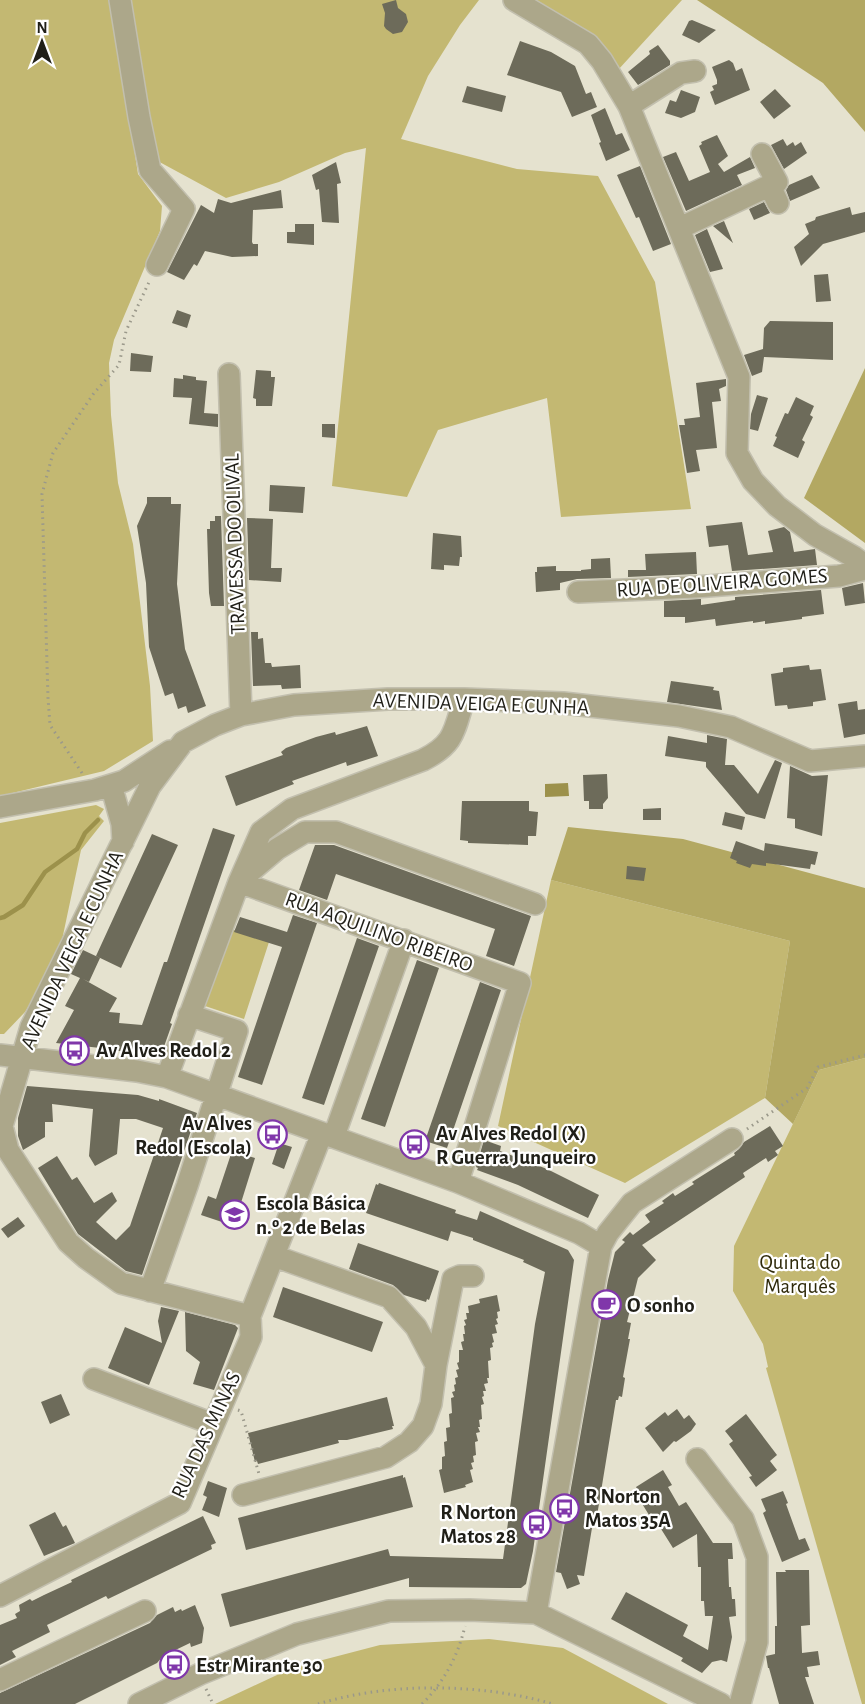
<svg xmlns="http://www.w3.org/2000/svg" width="865" height="1704" font-family="'Alegreya Sans',sans-serif">
<style>
.green{fill:#c3b872}
.forest{fill:#b3a862}
.water{fill:#9c914b}
.lines{fill:none;stroke-linecap:round;stroke-linejoin:round}
.stream{stroke:#9c914b;stroke-width:4.5}
.building{fill:#6d6b5a}
.minor-casing{stroke:#c2bfae;stroke-width:24}
.path{stroke:#9a988a;stroke-width:3;stroke-dasharray:1.5 4.5;stroke-linecap:butt}
.minor{stroke:#aca78a;stroke-width:21}
.labels{text-anchor:middle;dominant-baseline:central;stroke-width:4.5;stroke-linejoin:round;paint-order:stroke}
.street-label{font-size:21px;fill:#201f18;stroke:#fff}
.poi-label{font-size:21px;font-weight:bold;fill:#201f18;stroke:#fff;text-anchor:start}
.park-label{font-size:21px;fill:#2f2a0a;stroke:#fff}
</style>
<rect width="100%" height="100%" fill="#e5e2cf"/>
<path class="green" d="M0 0H111L138 174 162 206 160 231 114 340 109 363 111 415 118 483 133 544 150 686 153 741 104 771 0 796Z
M124 0H479L460 25 428 76 401 139 517 169 598 176 655 282 691 509 561 517 547 398 438 430 407 497 332 486 366 148 345 153 279 182 226 198 154 159Z
M531 0H682L618 70Z
M96 805 104 809 99 816 104 821 81 850 58 959 25 1012 4 1034H0V823Z
M551 880 790 941 765 1098 625 1183 498 1126Z
M231 929 269 942 244 1019 205 1006Z
M865 1058V1704H862L766 1368 768 1367 763 1344 733 1291 734 1246 819 1070Z
M489 1639 563 1648 668 1704H215L292 1668 380 1645Z"/>
<path class="forest" d="M697 0H865V132L823 83Z
M865 368V543L804 498Z
M568 827 683 839 865 888V1058L819 1070 793 1124 765 1098 790 941 551 880Z"/>
<path class="water" d="M568 783 569 796 545 797V784Z"/>
<g class="lines">
<path class="stream" d="M0 918 4 917 23 905 45 872 77 849 85 833 98 820"/>
</g>
<path class="building" d="M396 0 398 8 406 14 408 22 402 32 393 34 386 29 384 26 385 13 382 4Z
M692 20 716 30 699 43 682 35 689 21Z
M520 41 551 52 575 66 586 94 591 92 597 107 572 117 561 92 507 75Z
M658 45 670 61V65L638 85 628 72 650 54 649 51Z
M729 60 733 63 736 71 742 68 750 90 715 105 710 92 714 90 712 86 717 84V80L712 67Z
M467 86 506 96 502 112 462 102Z
M775 89 791 106 774 119 760 102Z
M681 90 700 97 695 112 681 118 665 113 670 100 676 102Z
M605 108 616 135 622 133 630 150 606 161 599 143 601 142 591 115Z
M717 135 728 156 718 164 724 172 750 157 755 168 737 175 742 185 686 211 663 157 676 152 689 181 710 172 699 146 702 144 701 142Z
M783 139 787 146 793 142 795 146 801 142 807 153 784 169 771 145Z
M336 162 341 183 337 184 339 223 322 222 319 189 316 190 312 175Z
M640 166 671 244 653 251 639 217 636 218 617 175Z
M812 175 820 188 790 201 786 190 789 185Z
M281 190 283 208 253 210 252 242 253 244H258V256L232 257 205 251 197 266 194 264 184 280 167 272 201 205 214 213 218 199 231 203Z
M764 202 770 213 754 220 749 209Z
M850 207 852 215 865 212V232L823 244 801 266 794 247 809 234 805 224 815 220 816 217Z
M724 221 733 243 713 226Z
M295 224H314V245L287 243V232H295Z
M707 229 723 269 710 272 695 235Z
M828 274 831 301 816 302 814 275Z
M177 310 191 315 187 328 172 323Z
M770 321 833 322V360L764 357 762 372 752 376 744 355 763 349 764 328Z
M131 353 153 356 151 372 130 371Z
M256 370 271 371V377H275L272 406H256V399L253 398Z
M183 375 196 377V380L207 381 204 413 218 414V427L189 424 192 398 173 397 174 378 183 379Z
M726 379V386L719 389 721 401 712 402 717 448 696 450 700 471 687 473 679 425H685L684 419 700 417 696 383Z
M757 395 768 398 758 431 750 429 751 414Z
M796 397 814 406 810 415 813 417 802 440 805 442 798 458 773 446 777 437 775 436 785 413 788 414Z
M322 424H335V438L322 437Z
M270 485 305 487 303 513 269 511Z
M147 497H171V504H181L177 584 185 649 206 706 188 713 186 706 178 709 173 693 165 696 149 647 146 583 137 526 147 503Z
M215 516H221L224 606H211L209 593 207 529H210V521H215Z
M247 518 273 519 271 568H282L281 582 249 580Z
M742 522 748 555 773 552 768 531 784 527 790 532 794 552 815 549 817 565 732 571 728 545 709 547 706 526Z
M433 533 461 536 462 557H460L459 566 444 565V570L431 569Z
M696 552 697 574 628 577V570H646L645 554Z
M610 558 611 578 577 579 560 583V590L536 592 535 572H537V567L556 566V571H581V570L591 569V559Z
M863 583 865 603 845 606 842 588Z
M821 590 824 614 802 617V619L765 624V621L753 623V621L716 626 715 619 685 623V617H664V601L701 599V605L735 600V597Z
M251 632H258V639L263 638 265 663H271L272 667 300 665 301 688 282 689 281 685 253 686Z
M809 665 810 670 821 669 826 700 813 702V706L788 709 787 705 775 706 771 674 783 672V668Z
M671 681 714 687 713 690 719 691 722 710 667 702Z
M857 701 858 710 865 709V734L844 738 838 704Z
M367 726 378 756 347 766 346 762 292 781 294 784 236 806 225 776 283 755 281 752 286 748 316 737 335 732 336 735Z
M707 735 727 739 725 765H734L758 794 775 760 782 763 765 819 746 814 706 767V762L665 756 668 736 707 743Z
M790 766 812 776 828 775 822 836 795 828V819L787 818Z
M607 774 608 798 603 804V809H589V801H584L583 775Z
M462 801H529V811L538 812 536 836H528V845L468 843V841L460 840Z
M661 808V820H643V809Z
M725 812 745 817 742 830 722 825Z
M213 828 235 835 170 1023 172 1024 161 1055 109 1050V1049L56 1043 74 1010 65 1006 80 978 71 974 83 950 100 958 89 982 83 979 117 998 109 1012 120 1013 119 1023 142 1025 164 962H167Z
M152 834 178 845 121 968 96 956Z
M736 841 764 851 765 843 818 852 815 865 811 864 810 869 766 863V866L752 864 750 868 736 863 737 861 730 858Z
M315 845H334L531 916 514 966 486 956 495 929 336 874 327 900 299 890Z
M627 866 646 868 644 881 626 879Z
M293 915 317 923 262 1085 238 1077 282 947 234 932 240 917 287 932Z
M357 938 379 946 324 1105 302 1098Z
M417 960 439 968 385 1127 361 1119Z
M480 982 501 990 447 1148 425 1141Z
M27 1086 138 1095 159 1101V1099L197 1113 142 1275 126 1271 78 1234 38 1168 57 1156 72 1180 77 1177 94 1203 112 1192 117 1201 96 1222 116 1240 130 1226 163 1128 136 1119H120L117 1154 95 1166 89 1156 93 1109 52 1104 53 1122H45V1137L23 1150 18 1136V1118Z
M770 1126 783 1146 775 1151 778 1155 768 1162 766 1158 743 1173 745 1177 642 1245 656 1260 638 1278 627 1322 631 1323 628 1339H630L623 1377 625 1378 622 1397 619 1396 618 1400H616L596 1522H593L584 1576 577 1575 580 1584 567 1589 561 1573 556 1572 608 1280 615 1252 625 1242 622 1240 630 1232 633 1235 650 1222 645 1215 664 1203 662 1201 673 1193 675 1196 694 1184 692 1182 735 1155 734 1153 739 1149 744 1142Z
M484 1140 501 1146 500 1151 547 1169 599 1195 588 1218 518 1185 477 1170 478 1168 476 1167Z
M279 1143 292 1147 284 1169 272 1164Z
M232 1151 255 1158 240 1206 248 1208 240 1228 201 1215 208 1196 216 1199Z
M379 1183 456 1210 455 1213 477 1220 480 1211 568 1250 574 1260 533 1551 526 1584 521 1588 409 1587V1578L230 1627 221 1594 388 1549 390 1556 503 1559 535 1324 545 1272 523 1262 524 1260 473 1240V1238L451 1231 448 1241 366 1213 376 1184 378 1185Z
M18 1217 25 1226 8 1238 1 1229Z
M358 1243 439 1271 429 1300 427 1299 426 1302 404 1295 393 1285 349 1269Z
M283 1287 383 1322 372 1352 273 1317Z
M497 1295 500 1311 497 1312 498 1318 496 1319 498 1324 495 1325 497 1333 492 1334 494 1342 492 1343 493 1347 490 1348 491 1360 488 1361 489 1378H487L488 1383 484 1384 486 1391H483L484 1396 482 1397 484 1404 481 1405 482 1419 479 1420 480 1427H478L480 1432 476 1433 478 1441 475 1442 476 1455 473 1456 474 1462 471 1463 473 1469 470 1470 473 1482 465 1485 466 1487 444 1493 439 1470 442 1469V1457L445 1456 444 1442 447 1441 446 1428 450 1427 449 1414 452 1413 451 1398 454 1397 452 1392 455 1391 454 1385 456 1384 455 1378 458 1377 456 1370 459 1369 457 1363 459 1362V1350H463L461 1342 464 1341 463 1334H465L464 1326 466 1325 464 1320 467 1319 466 1313H469L468 1306 480 1303 479 1299Z
M161 1307 179 1311 149 1385 108 1368 125 1327 162 1343 158 1321Z
M185 1312 235 1325 238 1328 214 1390 193 1384 200 1362 186 1351Z
M61 1394 70 1415 50 1424 41 1402Z
M387 1397 394 1426H392L393 1429 347 1440H338L339 1443 258 1464 257 1461 255 1462 248 1433Z
M677 1409 684 1419 689 1415 696 1424 691 1431 676 1442 674 1441 663 1452 645 1428 665 1412 668 1416Z
M746 1414 777 1455 770 1461 777 1470 756 1487 749 1477 752 1476 729 1444 733 1441 725 1431Z
M663 1470 672 1485 668 1487 679 1506 686 1502 713 1543H732L733 1559H728L729 1587H731L732 1599H735L736 1616 729 1617 732 1637 727 1662 721 1660 712 1662 702 1673 681 1661 683 1658 611 1619 626 1592 688 1625 683 1636 708 1650 713 1616H705L704 1601H701V1567H698L697 1534 673 1548 651 1513 649 1515 641 1502 643 1500 636 1487Z
M403 1475V1478L405 1477 413 1507 246 1550 238 1518Z
M208 1481 227 1488 219 1517 202 1510 207 1497 203 1495Z
M783 1491 788 1503 786 1504 799 1540 805 1538 810 1550 782 1562 763 1513 766 1511 761 1499Z
M55 1512 63 1527 66 1525 75 1543 44 1556 29 1525Z
M203 1516 216 1543 211 1545 212 1549 108 1599 106 1596 47 1625 50 1632 12 1651 16 1657 0 1665V1625L17 1618 15 1614 20 1611 19 1605 30 1599 32 1601 44 1595 72 1582 71 1580Z
M785 1570H809L810 1625 801 1626 802 1653 818 1651 820 1665 807 1667 809 1677H805L814 1704H779L769 1668H768L766 1656 775 1654V1626H777L776 1572H786Z
M195 1605 204 1628 202 1643 191 1647 190 1643 163 1656 157 1663 75 1704H0V1693L150 1623 157 1615 173 1607 175 1612 181 1609 182 1611Z"/>
<g class="lines">
<defs>
<path id="minor" d="M120 0 139 117 150 170 184 209 157 265
M514 0 588 44 602 61 629 106 739 377 737 453 753 481 777 506 815 535 854 557 865 565
M629 106 681 73 695 71
M770 186 778 203
M680 228 777 182 762 154
M229 374 241 715
M578 592 695 587 839 576 865 569
M111 785 122 824 123 842
M0 807 95 790 124 781 170 751
M244 877 277 849 305 832H336L535 904
M239 882 520 983 458 1182
M0 1055 137 1071 167 1077 458 1182 579 1233 601 1246
M167 1077 239 882 261 832 292 809 423 760C455 744 454 731 464 699
M334 1136 404 940
M150 1291 187 1186 237 1031 189 1015
M250 1316 121 1283 86 1258 68 1242 8 1150 2 1126 31 1027 150 786 183 742 215 725 241 715 294 705 388 699H464L563 703 679 716 731 727 810 761 865 756
M436 1365 453 1279 460 1276H473
M94 1379 213 1424
M697 1459 743 1519 757 1557V1642L740 1704
M243 1495 386 1457 409 1442 423 1426 431 1404 436 1365 416 1327 389 1297 274 1256
M0 1596 180 1503 251 1337 250 1316 322 1133
M536 1613 601 1246 608 1233 632 1203 732 1139
M0 1680 145 1611
M139 1704 200 1674 297 1634 389 1611 469 1610 536 1613 721 1704"/>
</defs>
<use href="#minor" class="minor-casing"/>
<path class="path" d="M82 773 50 725 48 698 42 494 53 453 94 393 119 365 126 331 150 280
M747 1129 807 1088 818 1067 865 1055
M238 1410 241 1411 259 1474
M206 1689 213 1704
M318 1704C389 1682 481 1683 553 1704
M422 1704C444 1682 458 1656 465 1626"/>
<use href="#minor" class="minor"/>
</g>
<defs>
<symbol id="bus-ring" viewBox="-11 -11 22 22"><circle r="9.5" fill="#fff" stroke="#8037aa" stroke-width="1.5"/><path d="M-5-6H5V4H4V6H2V4H-2V6H-4V4H-5ZM-3.5-4V0h7V-4ZM-3.5 1.2v1.5H-2V1.2ZM2 1.2v1.5H3.5V1.2Z" fill="#8037aa"/></symbol>
<symbol id="school-ring" viewBox="-11 -11 22 22"><circle r="9.5" fill="#fff" stroke="#8037aa" stroke-width="1.5"/><path d="M0-5L7-2L0 1L-7-2ZM-4 1L0 2.5L4 1V4Q0 6-4 4Z" fill="#8037aa"/></symbol>
<symbol id="cafe-ring" viewBox="-11 -11 22 22"><circle r="9.5" fill="#fff" stroke="#8037aa" stroke-width="1.5"/><path d="M-5.5-4.5H6V0H3Q3 3.5 0 3.5H-2.5Q-5.5 3.5-5.5 0ZM3-3.2v2h1.7v-2ZM-6 4.5H4V6H-6Z" fill="#8037aa"/></symbol>
</defs>
<g fill-rule="evenodd">
<use href="#bus-ring" x="58" y="1034" width="33" height="33"/>
<use href="#bus-ring" x="256" y="1118" width="33" height="33"/>
<use href="#bus-ring" x="398" y="1128" width="33" height="33"/>
<use href="#school-ring" x="218" y="1198" width="33" height="33"/>
<use href="#cafe-ring" x="590" y="1288" width="33" height="33"/>
<use href="#bus-ring" x="548" y="1492" width="33" height="33"/>
<use href="#bus-ring" x="520" y="1508" width="33" height="33"/>
<use href="#bus-ring" x="158" y="1648" width="33" height="33"/>
</g>
<g class="labels">
<g class="street-label">
<text transform="translate(235 544) rotate(-92)">TRAVESSA DO OLIVAL</text>
<text transform="translate(722 583) rotate(-4)">RUA DE OLIVEIRA GOMES</text>
<text transform="translate(481 704) rotate(2)">AVENIDA VEIGA E CUNHA</text>
<text transform="translate(379 932) rotate(20)">RUA AQUILINO RIBEIRO</text>
<text transform="translate(72 950) rotate(-65)">AVENIDA VEIGA E CUNHA</text>
<text transform="translate(206 1435) rotate(-65)">RUA DAS MINAS</text>
</g>
<g class="poi-label">
<text x="96" y="1050">Av Alves Redol 2</text>
<text x="252" y="1123" text-anchor="end">Av Alves<tspan x="252" dy="24">Redol (Escola)</tspan></text>
<text x="436" y="1133">Av Alves Redol (X)<tspan x="436" dy="24">R Guerra Junqueiro</tspan></text>
<text x="256" y="1203">Escola Básica<tspan x="256" dy="24">n.º 2 de Belas</tspan></text>
<text x="627" y="1305">O sonho</text>
<text x="585" y="1496">R Norton<tspan x="585" dy="24">Matos 35A</tspan></text>
<text x="516" y="1512" text-anchor="end">R Norton<tspan x="516" dy="24">Matos 28</tspan></text>
<text x="196" y="1665">Estr Mirante 30</text>
</g>
<g class="park-label">
<text x="800" y="1262">Quinta do<tspan x="800" dy="24">Marquês</tspan></text>
</g>
</g>
<g transform="translate(42 42)" stroke="#ffffff" stroke-width="4.5" paint-order="stroke">
<path d="M0-4.5L10 22L0 15L-10 22Z" fill="#201f18"/>
<text y="-9" font-size="16" font-weight="bold" text-anchor="middle" fill="#201f18">N</text>
</g>
</svg>
